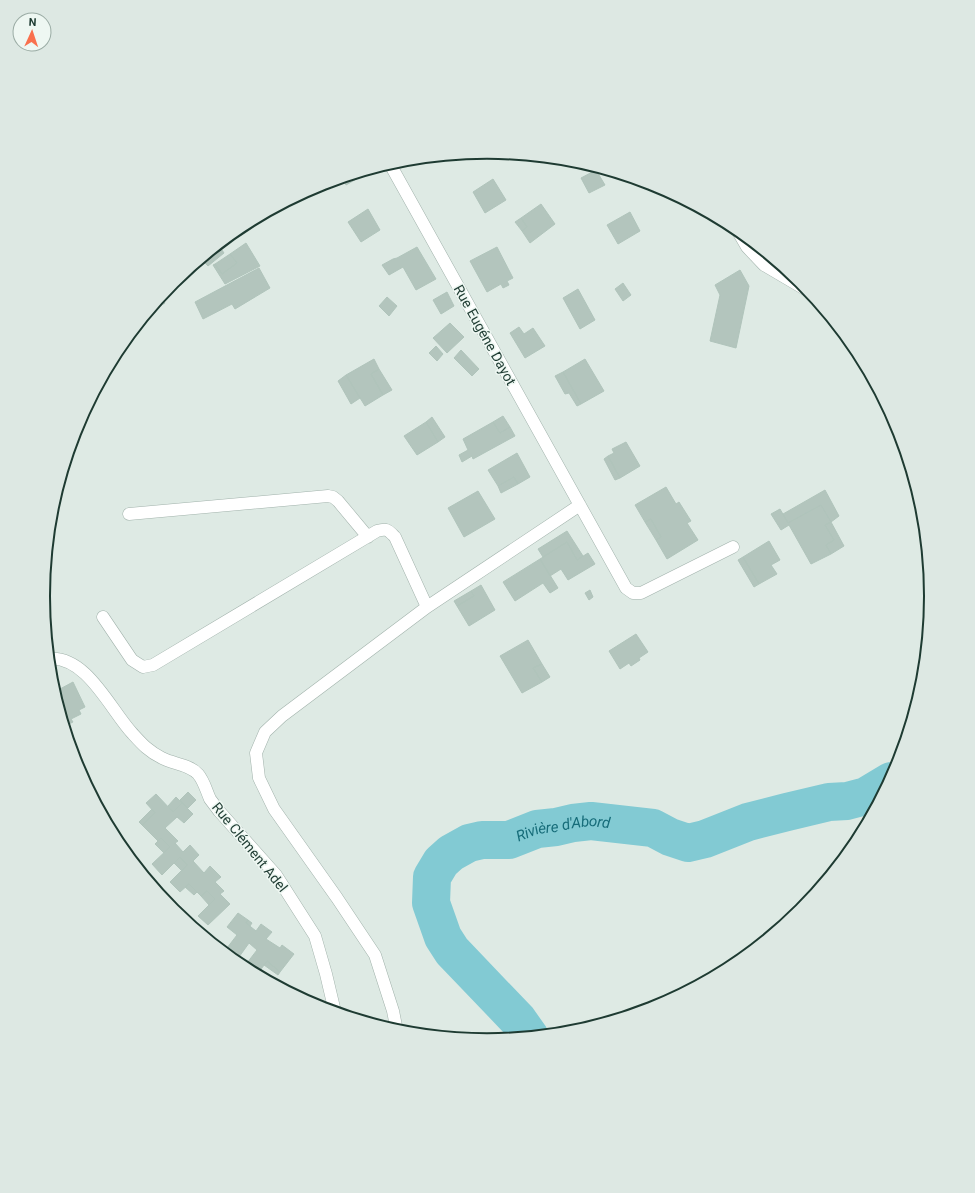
<svg xmlns="http://www.w3.org/2000/svg" width="975" height="1193" font-family="Roboto,sans-serif">
<style>
.lines{fill:none;stroke-linecap:round;stroke-linejoin:round}
.river{stroke:#82cad3;stroke-width:38}
.building{fill:#b3c5bd;stroke:#b0c4bb}
.minor-casing{stroke:#a1b2ab;stroke-width:13}
.minor{stroke:#fff;stroke-width:12}
.labels{text-anchor:middle;dominant-baseline:central;stroke-width:3;stroke-linejoin:round;paint-order:stroke}
.street-label{font-size:14px;fill:#1e3b32;stroke:#eef7f2}
.water-label{font-size:15px;font-style:italic;fill:#166c79;stroke:#eef7f2}
.rim{fill:none;stroke:#1e3b32;stroke-width:2}
</style>
<rect width="100%" height="100%" fill="#deeae4"/>
<g class="lines">
<path class="river" id="s1" d="M530 1037 518 1020 452 951 443 937 431 903 432 877 441 862 451 853 469 843 482 840H509L537 829 556 827 573 823 591 821 653 828 670 837 688 843 705 839 748 822 787 812 829 802 847 801 866 796 891 781"/>
</g>
<path class="building" d="M596 170 605 185 589 193 581 178Z
M364 172 365 174 346 185 343 178Z
M493 179 506 200 485 213 473 192Z
M301 195 302 196 269 216 267 213Z
M541 204 555 224 530 243 522 231 527 227 521 218Z
M368 209 380 230 361 242 348 222Z
M630 212 640 231 618 244 607 225Z
M521 218 527 227 522 231 515 222Z
M229 237 231 240 220 247 224 253 208 266 201 259Z
M246 243 260 266 225 284 213 265 215 264 222 274 237 263 230 254Z
M417 247 436 279 416 290 403 267 389 275 382 265 393 259 397 258Z
M497 247 513 278 507 281 509 285 503 288 501 284 487 292 470 261Z
M230 254 237 263 222 274 215 264Z
M769 255 777 262 773 265 767 256Z
M259 268 270 288 235 309 232 304 203 319 195 302Z
M740 270 749 286 736 348 710 341 720 295 715 285Z
M623 283 631 295 623 301 615 289Z
M578 289 595 320 580 329 563 298Z
M447 292 454 306 441 314 433 300Z
M387 297 397 306 389 316 379 306Z
M161 298 165 303 155 309 156 312 142 320Z
M450 323 464 337 447 353 433 338Z
M519 327 524 334 533 328 545 346 525 358 510 333Z
M122 344 125 350 115 355 118 349Z
M436 346 443 354 437 361 429 353Z
M461 350 479 369 472 376 454 358Z
M374 359 379 369 371 374 383 395 365 406 346 375Z
M585 359 604 391 581 404 563 372Z
M379 369 392 390 383 395 371 374Z
M563 372 581 404 577 406 569 393 565 394 555 376Z
M346 375 360 398 351 404 338 381Z
M503 416 510 427 500 433 493 422Z
M432 417 445 437 438 442 426 422Z
M426 422 438 442 417 455 404 436Z
M493 422 500 433 510 427 515 436 473 459 472 456 462 462 459 455 468 450 463 439Z
M626 442 640 466 620 478 608 456 614 453 612 449Z
M517 453 530 477 518 484 514 477 498 486 488 470Z
M608 456 620 478 615 480 604 459Z
M514 477 518 484 501 493 498 486Z
M666 487 676 504 679 502 691 521 687 523 698 540 667 559 656 540 661 537 651 519 645 522 635 505Z
M825 490 839 516 831 522 821 505 788 523 783 514Z
M478 491 495 519 464 537 448 508Z
M821 505 831 522 825 525 834 540 826 545 831 554 811 564 789 525 781 530 771 514 780 509 788 523Z
M651 519 661 537 656 540 645 522Z
M831 522 844 546 831 554 826 545 834 540 825 525Z
M567 531 583 556 577 560 567 542 543 557 538 549Z
M769 541 780 560 771 565 777 574 759 584 743 557Z
M567 542 577 560 588 553 595 564 568 580 561 569 550 576 540 559Z
M743 557 759 584 754 587 738 560Z
M540 559 558 588 550 593 543 583 515 601 503 582Z
M481 585 495 610 469 626 457 606 474 596 471 591Z
M590 590 593 597 589 600 585 593Z
M471 591 474 596 457 606 454 601Z
M636 634 648 652 639 658 640 660 631 666 629 663 620 669 609 651Z
M528 640 542 664 533 668 542 682 522 693 500 656Z
M542 664 550 677 542 682 533 668Z
M73 682 85 707 79 710 81 714 71 719 73 722 65 726 55 696 62 693 60 689Z
M188 792 196 800 188 808 180 800Z
M156 794 173 812 182 803 193 814 184 823 177 817 165 828 178 841 175 843 183 852 190 845 199 855 193 861 204 873 210 866 221 877 215 882 224 891 220 894 230 904 208 925 198 916 215 899 207 891 201 896 189 884 180 892 170 882 187 865 180 857 162 875 152 864 170 847 161 838 158 841 142 825 155 813 146 803Z
M176 797 182 803 173 812 168 806Z
M152 809 155 813 142 825 139 822Z
M161 838 170 847 164 853 155 844Z
M180 857 187 865 182 871 174 863Z
M189 884 197 892 194 895 185 887Z
M207 891 215 899 209 905 201 896Z
M238 913 248 920 246 923 256 931 261 924 272 932 266 939 280 948 282 945 294 954 280 972 267 961 259 972 247 963 257 950 249 943 239 957 227 948 237 935 227 927Z
M248 920 252 923 250 926 246 923Z
M267 961 280 972 278 975 264 965Z"/>
<g class="lines">
<defs>
<path id="minor" d="M390 164 626 588 633 593H641L733 547
M736 228 747 247 764 265 810 292
M129 514 328 496 333 497 338 501 368 537
M103 617 132 660 143 667 153 665 377 531C387 528 388 530 395 537L427 607
M49 659C86 655 110 709 132 733 142 744 148 751 162 758 173 764 189 764 198 774 204 781 206 790 210 799 213 803 216 807 219 811L276 875 315 936 326 974 335 1012
M397 1031 393 1011 375 955 337 898 274 809 259 778 256 753 265 732 282 716 427 607 580 505"/>
</defs>
<use href="#minor" class="minor-casing"/>
<use href="#minor" class="minor"/>
</g>
<g class="labels">
<g class="street-label">
<text transform="translate(485 335) rotate(61)">Rue Eugéne Dayot</text>
<text transform="translate(250 847) rotate(51)">Rue Clément Adel</text>
</g>
<g class="water-label">
<text stroke="none"><textPath href="#s1" startOffset="343">Rivière d'Abord</textPath></text>
</g>
</g>
<path d="M0 0H975V1193H0ZM50 596a437 437 0 1 1 874 0a437 437 0 1 1-874 0Z" fill="#dde8e3" fill-rule="evenodd"/>
<path class="rim" d="M50 596a437 437 0 1 1 874 0a437 437 0 1 1-874 0Z"/>
<g transform="translate(32 32) rotate(3)"><circle r="19" fill="#eef7f2" stroke="#9baca5"/>
<path d="M0-3L7 15L0 10L-7 15Z" fill="#f9704d"/>
<text y="-6" font-size="11" font-weight="bold" text-anchor="middle" fill="#1e3b32">N</text>
</g>
</svg>
